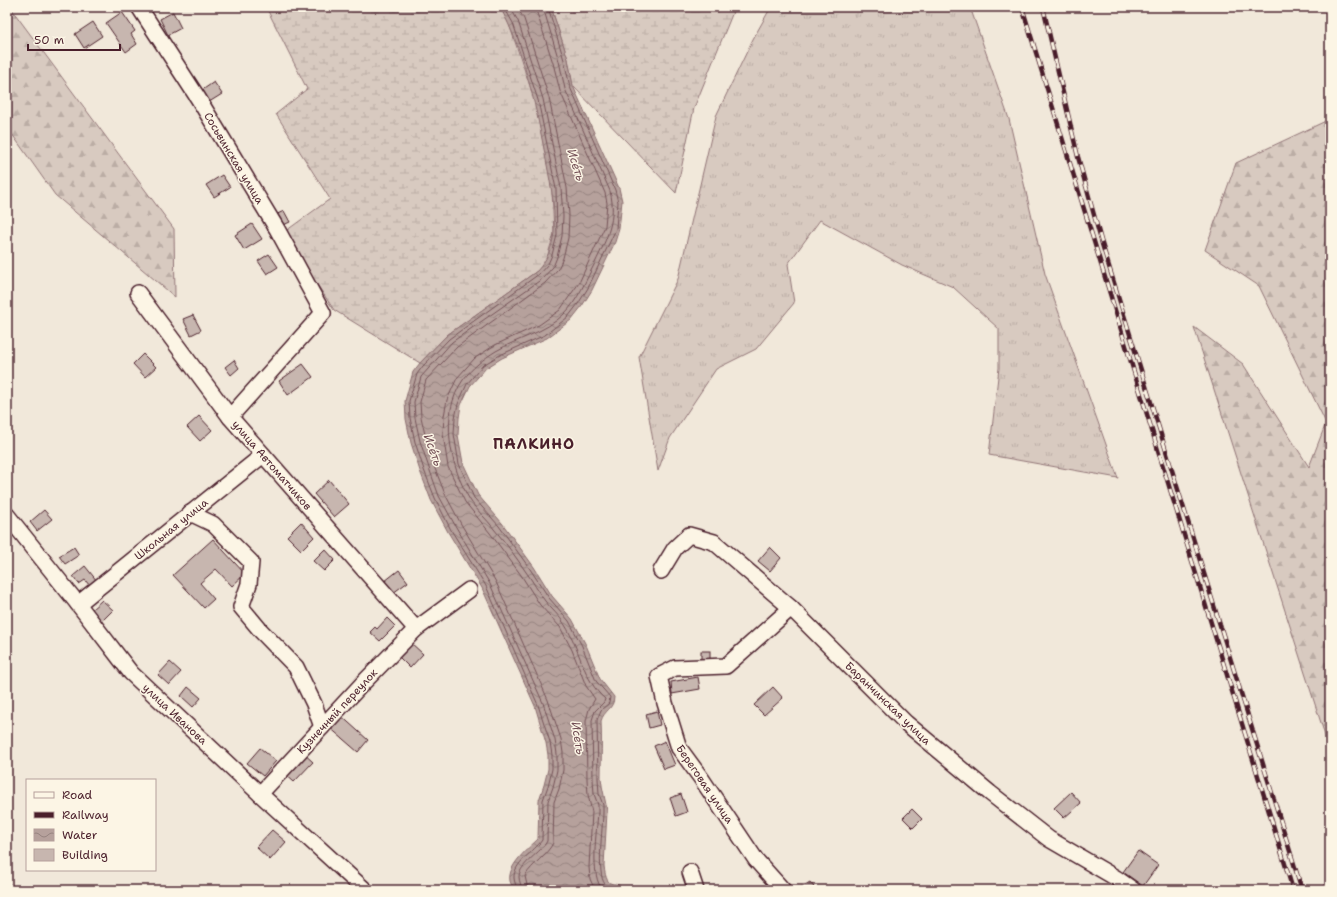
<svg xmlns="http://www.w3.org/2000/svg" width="1337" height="897" viewBox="0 0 1337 897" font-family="'Shantell Sans',sans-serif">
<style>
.grass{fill:url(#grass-tufts);stroke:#917476}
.forest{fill:url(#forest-firs);stroke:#917476}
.wetland{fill:url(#wetland-marsh);stroke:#917476}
.water{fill:url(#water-waves);stroke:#8b6d6f}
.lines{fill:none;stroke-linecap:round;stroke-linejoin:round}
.shore{stroke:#755358;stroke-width:1}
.building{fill:#c7b6af;stroke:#4a1f2b}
.minor-casing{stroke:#4a1f2b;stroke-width:18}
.minor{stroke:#fcf5e5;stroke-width:15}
.rail-casing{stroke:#4a1f2b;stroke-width:4.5}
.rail{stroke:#fcf5e5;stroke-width:3;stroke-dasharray:9;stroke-linecap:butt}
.labels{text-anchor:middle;stroke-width:3;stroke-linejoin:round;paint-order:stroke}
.street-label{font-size:11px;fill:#4a1f2b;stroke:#fcf5e5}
.water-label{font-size:12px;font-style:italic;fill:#704c53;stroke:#fcf5e5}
.district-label{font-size:15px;font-weight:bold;letter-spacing:1px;fill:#4a1f2b;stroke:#fcf5e5}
</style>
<defs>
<pattern id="grass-tufts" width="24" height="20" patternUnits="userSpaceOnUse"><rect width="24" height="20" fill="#d8cac0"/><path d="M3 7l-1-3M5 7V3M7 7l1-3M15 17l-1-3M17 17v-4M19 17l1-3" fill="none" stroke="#bbada5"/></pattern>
<pattern id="forest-firs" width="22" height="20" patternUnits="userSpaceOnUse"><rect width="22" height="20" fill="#d8cac0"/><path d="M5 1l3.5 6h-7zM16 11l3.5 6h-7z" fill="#bbada5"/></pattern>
<pattern id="wetland-marsh" width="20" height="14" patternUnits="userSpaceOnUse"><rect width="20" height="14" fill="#d8cac0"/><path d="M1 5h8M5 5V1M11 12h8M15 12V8" fill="none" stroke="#bbada5"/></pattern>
<pattern id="water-waves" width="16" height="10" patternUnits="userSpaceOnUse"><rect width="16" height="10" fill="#b6a19c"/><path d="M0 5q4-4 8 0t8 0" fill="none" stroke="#96837f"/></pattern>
</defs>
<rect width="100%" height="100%" fill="#f1e8da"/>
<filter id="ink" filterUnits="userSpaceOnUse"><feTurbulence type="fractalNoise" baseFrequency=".025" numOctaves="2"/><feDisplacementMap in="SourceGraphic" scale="8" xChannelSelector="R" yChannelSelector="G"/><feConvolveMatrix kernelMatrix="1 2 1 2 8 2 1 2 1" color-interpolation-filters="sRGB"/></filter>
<g filter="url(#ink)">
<polygon class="grass" points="771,7 970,7 1009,119 1045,274 1118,478 989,455 999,368 999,329 953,287 902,265 820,220 788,264 794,303 756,349 716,369 670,438 658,471 639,357 678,279 716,116 753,39"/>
<g class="forest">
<polygon points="7,7 10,7 174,229 175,297 55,195 7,127"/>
<polygon points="1330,119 1330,751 1194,327 1243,364 1309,467 1326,423 1259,286 1205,250 1236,163"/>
</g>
<g class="wetland">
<polygon points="266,7 500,7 509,24 535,101 552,189 554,234 548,254 545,263 537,271 447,335 420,363 334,310 283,233 330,199 276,114 307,89"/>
<polygon points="551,7 735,7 694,108 676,193 573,86 568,59"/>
</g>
<path class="water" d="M500,7H551L568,59L573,86L619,188L622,201L619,229L615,242L592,290L582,306L571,320L547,338L502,358L486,368L470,386L461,405L459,418L458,435L463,463L478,495L502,523L534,567L552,596L572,619L586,645L600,679L614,697C614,709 604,710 601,721C602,740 601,759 601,778C602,790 606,801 607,812L604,866C607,894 616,877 623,890H514C512,887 511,884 510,881C507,865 529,848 538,839L539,800L544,785L548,769V755L546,743L535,706L482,588L448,532L431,500L420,471L411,443L406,419L405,401L413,372L420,363L447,335L537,271C547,260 552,248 554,233C556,205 549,177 544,149C535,102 523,49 500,7Z"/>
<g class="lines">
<g class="shore">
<path d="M504,7L513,23L538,100L556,189L557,235L552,255L548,264L539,274L449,339L423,366L417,374L409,401L410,418L415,442L424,470L435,498L451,530L486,586L538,705L550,742L552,755V769L548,786L543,800L542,840C535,851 513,863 514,878C514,882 517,886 517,890"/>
<path d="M510,7L518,21L543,99L561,188L563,216L562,236L557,257L553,267L542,279L452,342L421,377L414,402L415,418L420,441L429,468L439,496L456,527L490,584L543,703L555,740L557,754V770L553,787L548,801L547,841C542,852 519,864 519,877C519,882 522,886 522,890"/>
<path d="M517,7L524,19L549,98L567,188L569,215L568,238L563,258L558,269L545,283L457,347L426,380L420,402L421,417L426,439L434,466L445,494L461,524L496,582L548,700L561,739L563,753V770L559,789L554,802L553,843C548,854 532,864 525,876L528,890"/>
<polyline points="537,7 537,13 553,63 560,91 605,193 607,203 605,226 579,283 569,297 560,310 539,325 495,345 475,358 457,378 447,400 444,416 443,434 448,467 465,502 490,533 521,575 540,605 560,627 572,650 586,686 595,699 589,709 586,721 587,779 588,795 592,812 589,867 590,879 595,890"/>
<path d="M543,7L559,61L565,89L610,191C617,219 607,238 595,263C587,278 577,302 564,314C545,333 518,338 496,351C483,359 472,368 463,380C439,414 450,467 470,500C476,510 487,519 494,529C505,542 516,557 526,572C533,581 538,592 545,601C551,609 560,616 565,625C580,649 583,680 605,699L604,702L595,711L592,720L593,779L594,794L598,805V812C597,831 589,877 603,890"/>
<path d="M548,7L564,60L570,87L615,190L618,202L616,229L588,288L578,304L568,317L545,335L500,355L483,365L467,384L458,404L455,418L454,434L459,464L474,498L499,526L530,569L549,598L569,621L582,646L596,681L610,697L609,703L601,710L597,720L598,778L599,794L603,805V812C603,827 596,874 605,884C608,889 614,888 619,890"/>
</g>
</g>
<g class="building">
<polygon points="122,12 135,31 131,34 137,44 126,52 106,23"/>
<polygon points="173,12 181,28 168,35 160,19"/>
<polygon points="93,22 102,36 84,48 75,34"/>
<polygon points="214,82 222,94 206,104 198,93"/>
<polygon points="222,175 230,187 214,197 206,185"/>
<polygon points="284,211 290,222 279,227 273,216"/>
<polygon points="252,224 262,239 244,250 235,235"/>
<polygon points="269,254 278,267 267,274 258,261"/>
<polygon points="193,315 201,330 191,335 183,319"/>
<polygon points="143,354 156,367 145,377 133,364"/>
<polygon points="234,360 239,368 231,375 225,367"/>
<polygon points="303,364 313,377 288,395 279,381"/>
<polygon points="199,416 212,430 200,441 187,427"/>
<polygon points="329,480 349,504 334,517 314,494"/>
<polygon points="44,510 52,519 37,531 30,522"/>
<polygon points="301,522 314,537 301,550 287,536"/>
<polygon points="213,539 245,574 232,586 216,569 200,583 214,599 204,608 173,575"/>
<polygon points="74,547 79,555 65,564 59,556"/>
<polygon points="770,547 781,558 770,571 758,561"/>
<polygon points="325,549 335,560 324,571 313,561"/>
<polygon points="85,566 97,581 90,586 85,580 79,584 73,576"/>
<polygon points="399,570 408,582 393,593 385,581"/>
<polygon points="102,600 113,610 102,621 91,610"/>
<polygon points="387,618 395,626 380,641 370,632 375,627 377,629"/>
<polygon points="410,642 423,654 410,668 397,655"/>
<rect x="701" y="651" width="9" height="11"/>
<polygon points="170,662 181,672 169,685 158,675"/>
<polygon points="698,677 700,689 672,694 671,682"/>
<polygon points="188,687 201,698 193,707 181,696"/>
<polygon points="773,687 783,698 764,715 754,705"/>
<polygon points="657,711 660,725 649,728 646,714"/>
<polygon points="338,713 368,740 358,752 328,726"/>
<polygon points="665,741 675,765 664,769 654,746"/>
<polygon points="260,748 276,761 263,776 247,763"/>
<polygon points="302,752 313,762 294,782 284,773"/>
<polygon points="1071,792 1081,803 1064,818 1054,808"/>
<polygon points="681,794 687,812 676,816 670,798"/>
<polygon points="912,809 922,819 913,828 903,818"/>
<polygon points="272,830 286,842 270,860 256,847"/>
<polygon points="1138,851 1158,865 1143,886 1123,872"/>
<polygon points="810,882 814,887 809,890 797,890"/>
</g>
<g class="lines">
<defs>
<g id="minor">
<polyline points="139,7 198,98 277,229 323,313 230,417"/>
<polyline points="138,293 230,417 416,629"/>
<polyline points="190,513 213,524 251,562 249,584 241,607 261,631 296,667 314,704 322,727"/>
<polyline points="7,515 78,604 131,673 260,794 365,890"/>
<polyline points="661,571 675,548 689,535 714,542 791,608 906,723 990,793 1049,839 1116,878 1133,890"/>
<polyline points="78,604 263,455"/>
<polyline points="260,794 363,683 416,629 469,590"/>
<polyline points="690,872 696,890"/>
<polyline points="783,890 756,860 701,778 679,748 665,703 659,676 675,668 726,666 791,608"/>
</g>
</defs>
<use href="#minor" class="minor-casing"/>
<use href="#minor" class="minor"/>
<defs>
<g id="rail">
<polyline points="1022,7 1293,890"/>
<polyline points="1043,7 1078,157 1102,244 1302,890"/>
<polyline points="7,885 13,890"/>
</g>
</defs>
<use href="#rail" class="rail-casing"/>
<use href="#rail" class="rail"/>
</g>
</g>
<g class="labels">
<g class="street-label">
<text transform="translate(234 158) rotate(59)" y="4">Сосьвинская улица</text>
<text transform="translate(272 465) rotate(49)" y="4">улица Автоматчиков</text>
<text transform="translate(171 529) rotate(-39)" y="4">Школьная улица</text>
<text transform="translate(888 703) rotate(44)" y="4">Баранчинская улица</text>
<text transform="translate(337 711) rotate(-47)" y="4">Кузнечный переулок</text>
<text transform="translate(175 714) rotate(43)" y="4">улица Иванова</text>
<text transform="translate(705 784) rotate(56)" y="4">Береговая улица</text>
</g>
<g class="water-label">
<text transform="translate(576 165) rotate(73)" y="4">Исе́ть</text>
<text transform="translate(433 450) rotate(70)" y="4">Исе́ть</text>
<text transform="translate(578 738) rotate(81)" y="4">Исе́ть</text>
</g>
<g class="district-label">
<text x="534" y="449">ПАЛКИНО</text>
</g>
</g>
<rect width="1337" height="897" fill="none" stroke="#fcf5e5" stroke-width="24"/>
<rect x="12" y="12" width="1313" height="873" fill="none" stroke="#4a1f2b" stroke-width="1.5" filter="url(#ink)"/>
<rect x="26" y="779" width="130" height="92" fill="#fcf5e5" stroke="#b59f9b"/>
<rect x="34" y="792" width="20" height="6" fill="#fcf5e5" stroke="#b59f9b"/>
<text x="62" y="799" font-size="12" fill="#4a1f2b">Road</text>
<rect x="34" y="812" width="20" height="6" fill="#4a1f2b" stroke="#b59f9b"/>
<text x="62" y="819" font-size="12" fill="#4a1f2b">Railway</text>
<rect x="34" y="829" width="20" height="12" fill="url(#water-waves)" stroke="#b59f9b"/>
<text x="62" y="839" font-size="12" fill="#4a1f2b">Water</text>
<rect x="34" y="849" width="20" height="12" fill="#c7b6af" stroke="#b59f9b"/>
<text x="62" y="859" font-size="12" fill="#4a1f2b">Building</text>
<path d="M28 44v6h92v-6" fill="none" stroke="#4a1f2b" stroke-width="2"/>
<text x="34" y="44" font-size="12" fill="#4a1f2b" stroke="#fcf5e5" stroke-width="3" paint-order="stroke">50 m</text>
</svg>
